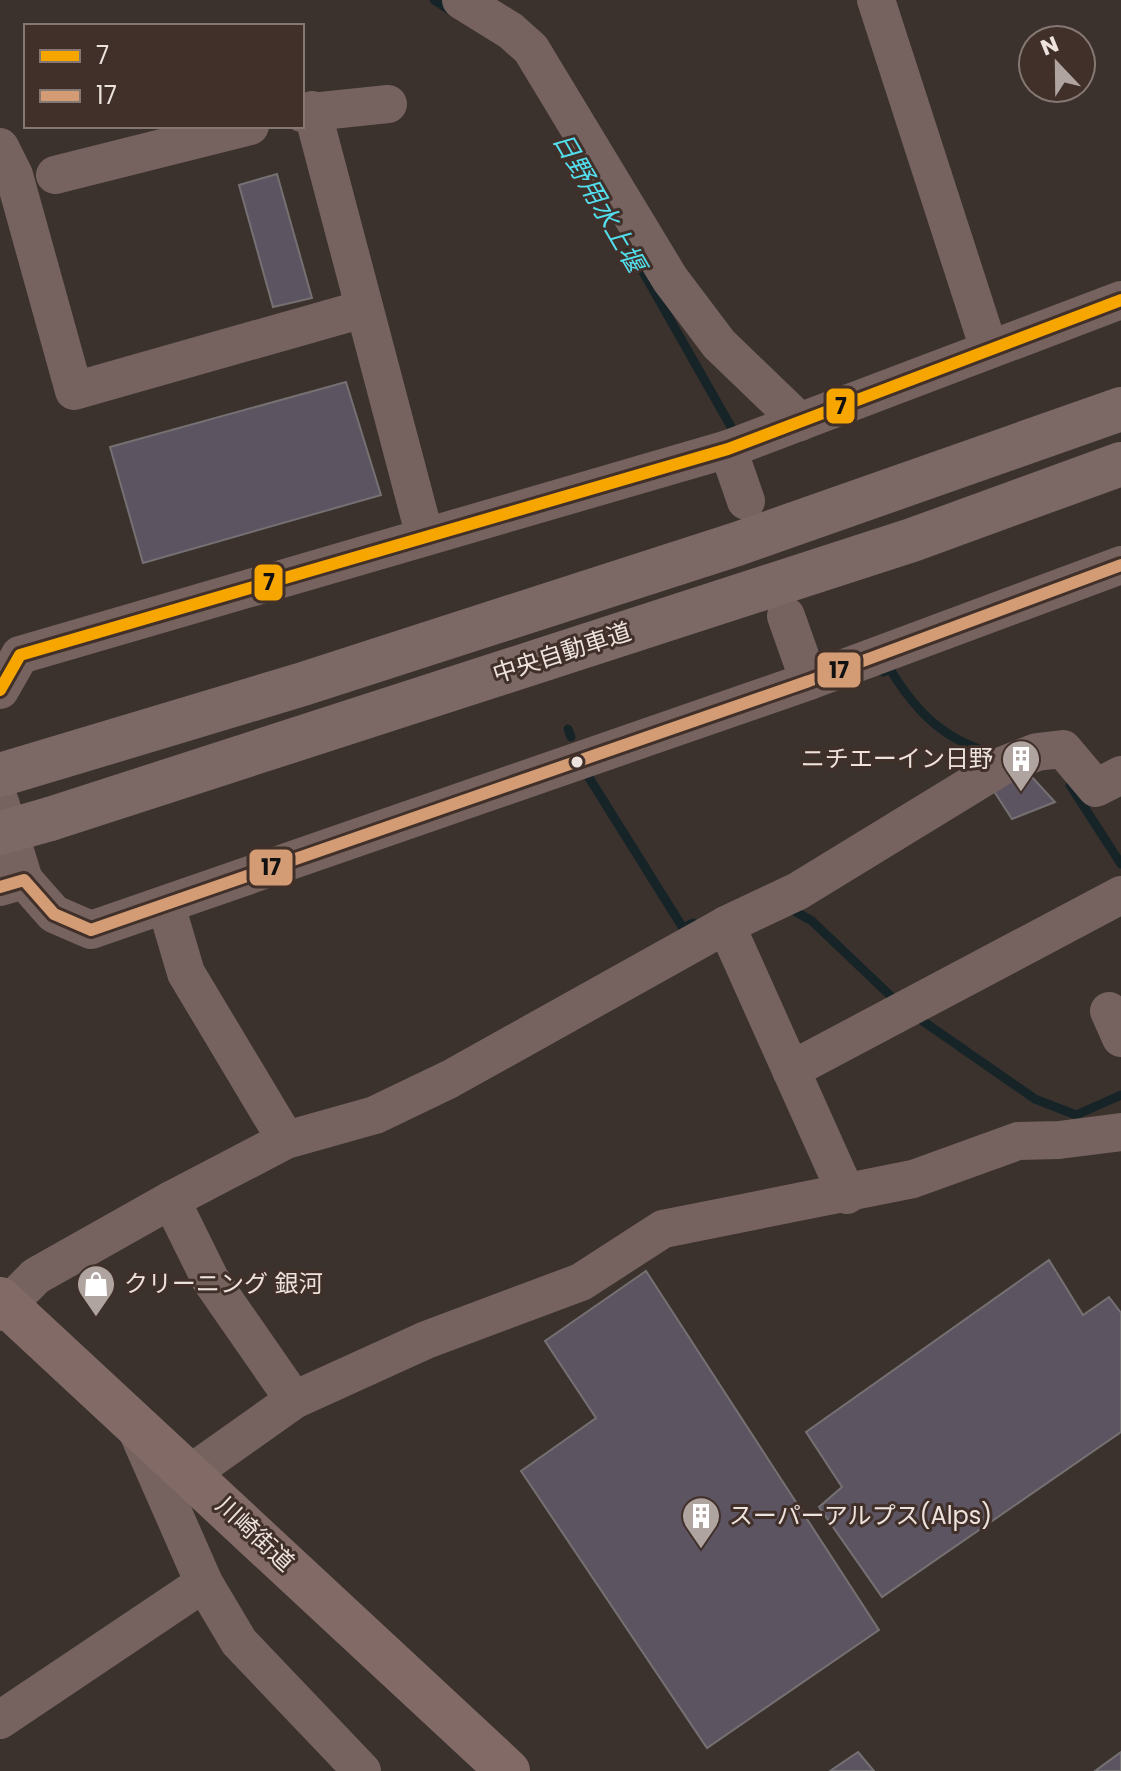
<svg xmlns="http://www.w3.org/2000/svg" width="1121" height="1771" viewBox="0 0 1121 1771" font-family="Poppins,'Noto Sans JP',sans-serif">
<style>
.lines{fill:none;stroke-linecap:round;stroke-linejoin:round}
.stream{stroke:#162427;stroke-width:9}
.building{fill:#5d5461;stroke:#757072;stroke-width:2}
.minor{stroke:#76635f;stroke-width:38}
.major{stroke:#826b66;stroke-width:44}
.highway{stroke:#7c6965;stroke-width:44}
.highway-bridge{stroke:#7c6965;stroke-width:44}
.bus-1-casing{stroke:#403029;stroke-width:18}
.bus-2-casing{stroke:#403029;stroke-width:18}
.bus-1{stroke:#f7a600;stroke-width:12}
.bus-2{stroke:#d39c74;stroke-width:12}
.bus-dot{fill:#ede2de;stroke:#403029;stroke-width:3}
.labels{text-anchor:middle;stroke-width:6;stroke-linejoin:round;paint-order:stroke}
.street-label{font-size:24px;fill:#ede2de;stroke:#403029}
.poi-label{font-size:24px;fill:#ede2de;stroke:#403029;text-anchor:start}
.water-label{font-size:26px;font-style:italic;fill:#52deed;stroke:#403029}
.line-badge{stroke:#403029;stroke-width:3}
.pale-badge-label{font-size:22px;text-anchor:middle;font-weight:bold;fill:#111}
</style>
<rect width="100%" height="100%" fill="#3b322e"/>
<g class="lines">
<g class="stream">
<polyline points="434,0 451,11"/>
<polyline points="630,249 734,432"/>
<path d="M883,672L890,669C917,714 948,744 1001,755"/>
<polyline points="568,729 571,737"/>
<polyline points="583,768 683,928 693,923"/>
<polyline points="1070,785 1121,864"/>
<polyline points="789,908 812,921 897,1002"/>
<polyline points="917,1017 1035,1099 1076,1115 1121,1095"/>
</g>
</g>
<g class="building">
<polygon points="277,174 312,298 273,307 239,185"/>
<polygon points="346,382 381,495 143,563 110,447"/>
<polygon points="1021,765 1055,802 1012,819 990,785"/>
<polygon points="1049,1260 1083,1315 1109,1297 1121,1313 1121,1432 882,1597 819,1507 842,1487 806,1432"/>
<polygon points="646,1271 879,1630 707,1748 521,1471 596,1418 545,1341"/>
<polygon points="858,1752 874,1771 830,1771"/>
<polygon points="1121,1752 1121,1771 1095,1771"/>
</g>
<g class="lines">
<g class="minor">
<polyline points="461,0 511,31 531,49 670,279 719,344 800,422"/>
<polyline points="876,0 989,349"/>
<polyline points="312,110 425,537"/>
<polyline points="302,113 388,104"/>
<polyline points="0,147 14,175 74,391 363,309"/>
<polyline points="55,175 250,126"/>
<polyline points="728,449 746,501"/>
<polyline points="786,616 809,681"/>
<polyline points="0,690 20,655 728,449 1121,300"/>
<polyline points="0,802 24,880"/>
<polyline points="0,887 24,880 54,914 91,930 809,681 1121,565"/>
<polyline points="166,905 186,973 286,1140"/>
<polyline points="726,925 847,1195"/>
<polyline points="1109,1011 1121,1038"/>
<polyline points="791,1070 1121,895"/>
<polyline points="171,1200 210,1279 294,1400"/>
<polyline points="0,1312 36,1276 171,1200 286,1140 375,1115 450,1079 726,925 798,891 1004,765 1037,752 1063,749 1096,788 1121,775"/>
<polyline points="136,1428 204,1583 239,1642 362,1771"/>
<polyline points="191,1473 294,1400 426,1340 581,1282 663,1229 913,1179 1018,1141 1059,1140 1121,1132"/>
<polyline points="0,1720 204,1583"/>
</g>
<polyline class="major" points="0,1299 508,1771"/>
<g class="highway">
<polyline points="0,775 303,684 737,544 1121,409"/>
<polyline points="50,819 912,540 1121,464"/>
</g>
<polyline class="highway-bridge" points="0,833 50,819"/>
<defs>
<polyline id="bus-1" points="0,690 20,655 728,449 1121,300"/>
<polyline id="bus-2" points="0,887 24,880 54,914 91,930 809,681 1121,565"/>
</defs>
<use href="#bus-1" class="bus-1-casing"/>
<use href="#bus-2" class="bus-2-casing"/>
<use href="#bus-1" class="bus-1"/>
<use href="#bus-2" class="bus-2"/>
</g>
<defs>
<symbol id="building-pin" viewBox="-11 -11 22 30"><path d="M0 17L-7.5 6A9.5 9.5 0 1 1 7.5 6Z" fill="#afa4a0" stroke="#403029"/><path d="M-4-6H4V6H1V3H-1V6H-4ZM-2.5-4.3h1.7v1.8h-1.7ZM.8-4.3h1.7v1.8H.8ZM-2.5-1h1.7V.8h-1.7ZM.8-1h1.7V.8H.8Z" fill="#fff"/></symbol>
<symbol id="shop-pin" viewBox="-11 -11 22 30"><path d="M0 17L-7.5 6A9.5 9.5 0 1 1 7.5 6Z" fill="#afa4a0" stroke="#403029"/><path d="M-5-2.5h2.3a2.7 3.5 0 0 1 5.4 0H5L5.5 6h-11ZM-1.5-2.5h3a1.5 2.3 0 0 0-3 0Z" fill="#fff"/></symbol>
</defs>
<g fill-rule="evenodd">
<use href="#building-pin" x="999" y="737" width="44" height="60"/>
<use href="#shop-pin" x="74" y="1262" width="44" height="60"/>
<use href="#building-pin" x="679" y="1494" width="44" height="60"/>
</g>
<circle class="bus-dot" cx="577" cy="762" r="7"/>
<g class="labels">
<g class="street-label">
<text transform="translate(562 653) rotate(-18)" y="8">中央自動車道</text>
<text transform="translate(255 1534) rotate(43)" y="8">川崎街道</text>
</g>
<g class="poi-label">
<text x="993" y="767" text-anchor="end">ニチエーイン日野</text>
<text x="124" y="1292">クリーニング 銀河</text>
<text x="729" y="1524">スーパーアルプス(Alps)</text>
</g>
<g class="water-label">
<text transform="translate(599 202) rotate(60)" y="9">日野用水上堰</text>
</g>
</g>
<g class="line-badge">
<rect x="825" y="387" width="31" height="38" rx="8" fill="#f7a600"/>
<rect x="253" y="563" width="31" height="39" rx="8" fill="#f7a600"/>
<rect x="816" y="651" width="46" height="38" rx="8" fill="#d39c74"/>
<rect x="248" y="848" width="46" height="39" rx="8" fill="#d39c74"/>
</g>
<g class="pale-badge-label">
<text x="841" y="414">7</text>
<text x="269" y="590">7</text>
<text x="839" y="678">17</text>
<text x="271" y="875">17</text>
</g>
<rect x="24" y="24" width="280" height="104" fill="#403029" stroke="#857771" stroke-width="2"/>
<rect x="40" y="50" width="40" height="12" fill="#f7a600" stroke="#857771" stroke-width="2"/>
<text x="96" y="64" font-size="24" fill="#ede2de">7</text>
<rect x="40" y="90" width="40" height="12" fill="#d39c74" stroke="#857771" stroke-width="2"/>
<text x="96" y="104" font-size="24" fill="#ede2de">17</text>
<g transform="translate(1057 64) rotate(338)"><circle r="38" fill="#403029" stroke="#857771" stroke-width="2"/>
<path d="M0-6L14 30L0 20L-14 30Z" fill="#afa4a0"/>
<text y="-12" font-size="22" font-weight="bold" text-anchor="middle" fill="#ede2de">N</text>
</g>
</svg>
